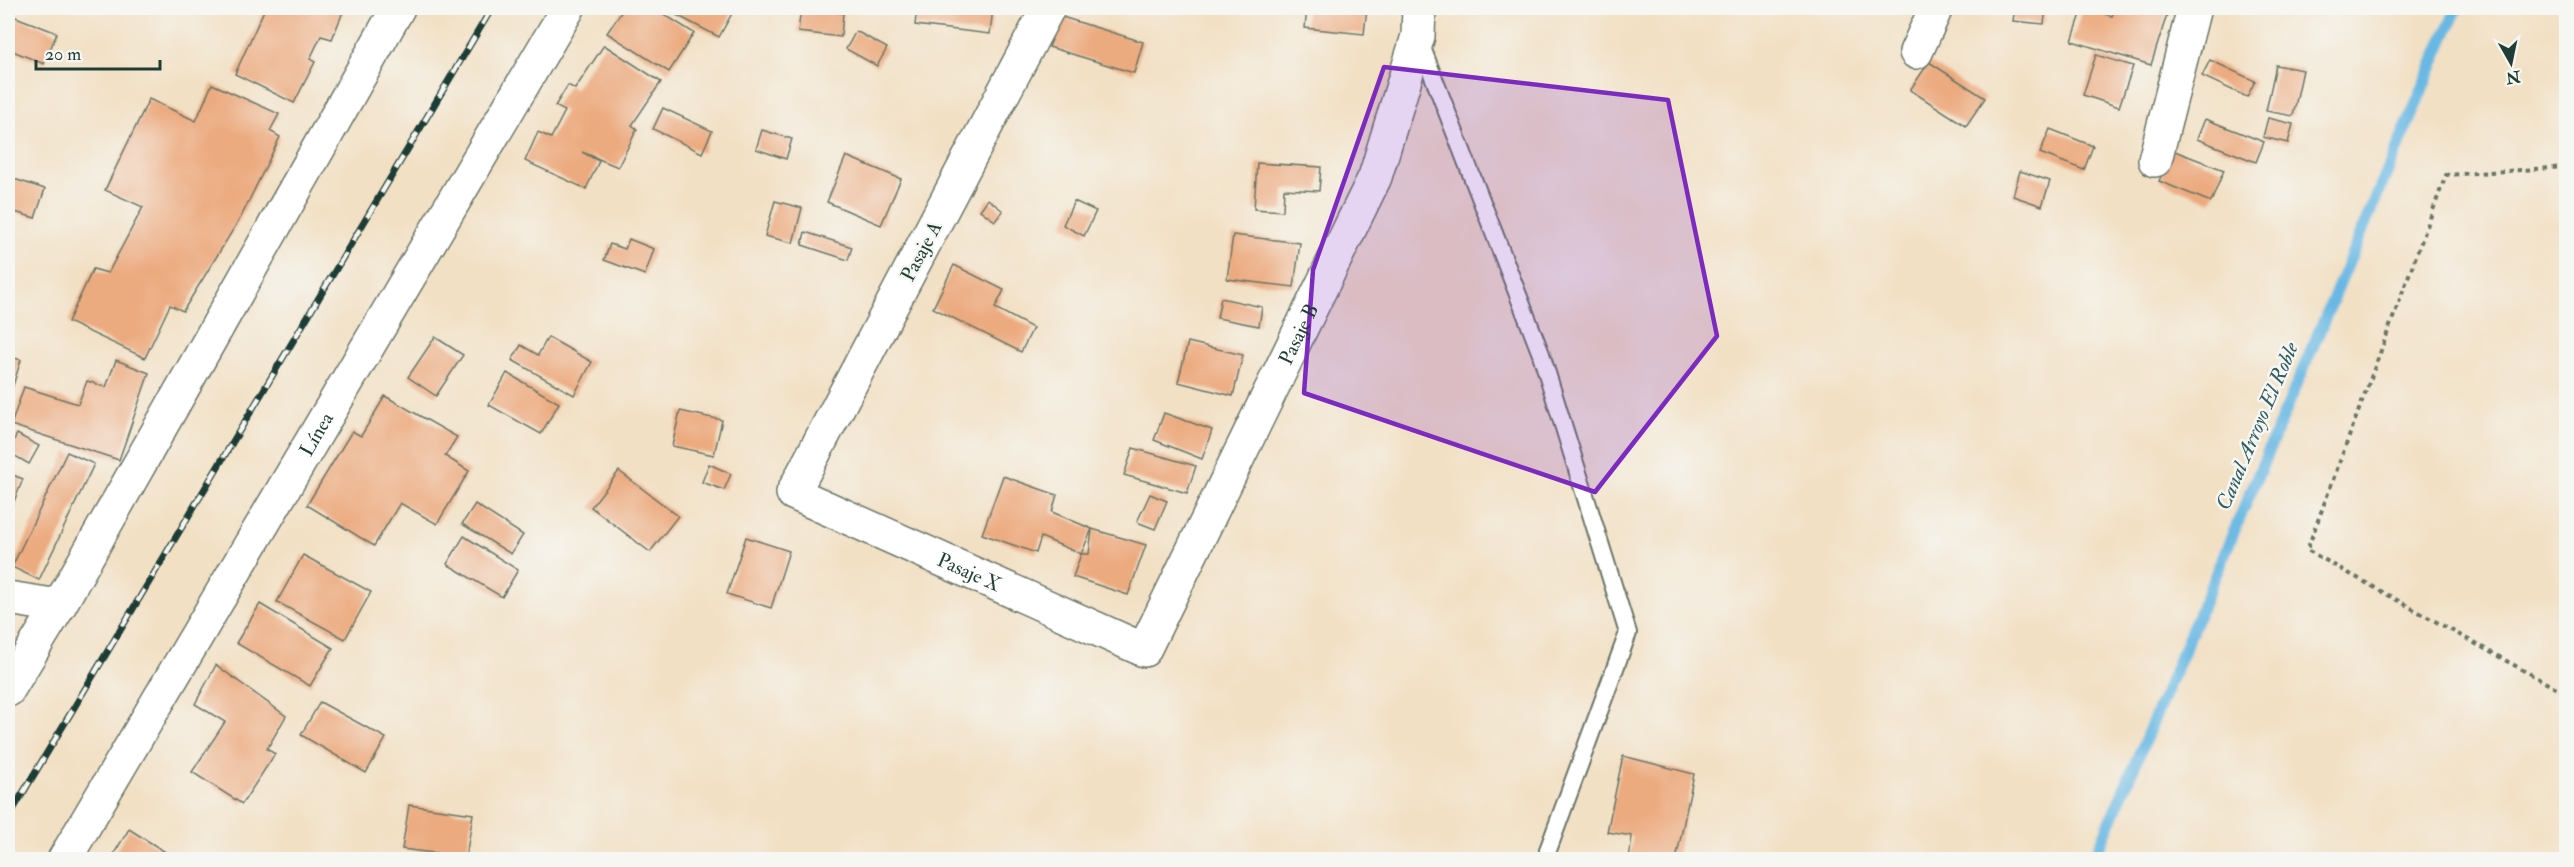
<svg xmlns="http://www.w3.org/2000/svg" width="2574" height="867" viewBox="0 0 2574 867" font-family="'IM FELL Double Pica',serif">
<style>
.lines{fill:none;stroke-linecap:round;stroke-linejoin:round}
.stream{stroke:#68b8e3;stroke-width:12}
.building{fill:#ecaa7f}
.lane-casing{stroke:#697666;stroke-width:20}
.street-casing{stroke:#697666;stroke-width:36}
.path{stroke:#697666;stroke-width:4;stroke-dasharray:4.5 4.5;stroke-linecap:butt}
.lane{stroke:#fff;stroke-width:16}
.street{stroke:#fff;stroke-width:33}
.rail-casing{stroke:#1f3d34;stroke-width:7}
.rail{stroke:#f6f6f2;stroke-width:4.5;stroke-dasharray:14;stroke-linecap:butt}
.marked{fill:#7b2cbf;fill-opacity:0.2;stroke:#7b2cbf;stroke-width:4.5;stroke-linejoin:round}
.labels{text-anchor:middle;stroke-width:5;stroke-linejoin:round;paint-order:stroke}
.street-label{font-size:20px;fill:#1f3d34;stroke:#f6f6f2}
.water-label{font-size:21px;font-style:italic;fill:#315c60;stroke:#f6f6f2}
</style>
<rect width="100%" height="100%" fill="#f6f6f2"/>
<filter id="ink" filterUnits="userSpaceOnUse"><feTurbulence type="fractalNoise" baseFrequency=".0167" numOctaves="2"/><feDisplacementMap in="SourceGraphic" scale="12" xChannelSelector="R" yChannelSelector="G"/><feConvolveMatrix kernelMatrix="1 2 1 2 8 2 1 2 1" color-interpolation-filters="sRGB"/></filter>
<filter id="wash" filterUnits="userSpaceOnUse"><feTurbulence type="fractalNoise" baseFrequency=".008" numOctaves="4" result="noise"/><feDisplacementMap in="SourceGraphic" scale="24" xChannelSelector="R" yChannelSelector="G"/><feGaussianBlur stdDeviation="1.35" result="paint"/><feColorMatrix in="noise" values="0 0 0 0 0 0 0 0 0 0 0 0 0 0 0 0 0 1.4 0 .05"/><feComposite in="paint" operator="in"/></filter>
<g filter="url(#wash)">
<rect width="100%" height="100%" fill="#f2e0c4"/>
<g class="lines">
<polyline class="stream" points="2094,860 2457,8"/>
</g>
<g id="blocks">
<g class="building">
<polygon points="265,8 334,8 343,12 332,39 321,36 310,59 315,62 294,103 235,74"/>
<polygon points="624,8 654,8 694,33 669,72 607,33"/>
<polygon points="663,8 735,8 719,37"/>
<polygon points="801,8 843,13 841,37 798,32"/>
<polygon points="917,8 993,8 990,34 915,25"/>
<polygon points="1307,8 1367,8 1364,34 1305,28"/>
<polygon points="2015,8 2046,8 2044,24 2013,21"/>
<polygon points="2083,8 2112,16 2115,8 2169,8 2151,65 2072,41"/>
<polygon points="8,14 57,33 44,64 8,49"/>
<polygon points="1059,16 1143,42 1134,73 1049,47"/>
<polygon points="856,31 887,48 877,66 846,49"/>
<polygon points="604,45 661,82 632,125 637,129 618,167 582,152 599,161 586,189 525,161 538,132 551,138 565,111 555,106 568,85 575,89"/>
<polygon points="2096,55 2133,66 2119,107 2083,95"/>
<polygon points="2210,60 2255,81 2247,97 2202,76"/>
<polygon points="1929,62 1985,98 1966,126 1910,90"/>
<polygon points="2276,65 2303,70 2293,116 2266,111"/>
<polygon points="212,84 279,114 270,131 280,137 241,217 183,311 170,305 145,358 68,322 93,269 108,273 143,207 105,190 149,99 196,121"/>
<polygon points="663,108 712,131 702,153 653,129"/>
<polygon points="8,109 13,110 8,126"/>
<polygon points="2268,118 2293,124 2288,143 2263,137"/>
<polygon points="2205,119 2264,142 2256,162 2197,139"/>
<polygon points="2050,129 2093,146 2084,170 2040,153"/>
<polygon points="762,130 792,139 786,159 756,149"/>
<polygon points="2172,150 2224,170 2211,202 2159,181"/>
<polygon points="846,156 901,179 881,225 827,202"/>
<polygon points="1257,163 1321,167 1319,191 1284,189 1283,211 1254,209"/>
<polygon points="2020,171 2050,181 2042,206 2013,196"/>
<polygon points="8,177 45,189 35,218 8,210"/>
<polygon points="988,199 1003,211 995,221 980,210"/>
<polygon points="775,201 802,208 793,243 765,236"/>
<polygon points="1074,201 1096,211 1084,236 1063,225"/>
<polygon points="805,232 852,247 848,260 802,245"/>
<polygon points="1233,235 1300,243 1294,287 1227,279"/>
<polygon points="629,239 654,249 645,275 604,260 610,244 625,249"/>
<polygon points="954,265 1004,290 995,308 1033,328 1021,352 933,308"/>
<polygon points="1221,298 1262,307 1259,326 1217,318"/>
<polygon points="435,337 463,355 436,396 408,377"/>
<polygon points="548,337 592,362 574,395 512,360 521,345 538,355"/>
<polygon points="1188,342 1243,355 1233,396 1178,382"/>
<polygon points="8,356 21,360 11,392 8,391"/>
<polygon points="116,360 149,373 119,460 11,425 24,387 78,404 87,381 106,387"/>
<polygon points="507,373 559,403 541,434 489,405"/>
<polygon points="385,396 457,437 445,456 469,471 437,524 400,503 374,546 307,505 352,431 361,436"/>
<polygon points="680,411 722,420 714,455 672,446"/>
<polygon points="1164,413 1212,430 1202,459 1154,440"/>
<polygon points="17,434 39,446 29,464 8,452"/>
<polygon points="1133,448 1196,466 1187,493 1124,475"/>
<polygon points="67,452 94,464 39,580 12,567"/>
<polygon points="709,464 731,474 724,490 702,482"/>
<polygon points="619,471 678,516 650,552 591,507"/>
<polygon points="8,473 23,479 13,504 8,502"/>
<polygon points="1003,476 1057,495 1052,512 1092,529 1081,554 1041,537 1036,553 982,534"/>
<polygon points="1150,494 1167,501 1155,529 1137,522"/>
<polygon points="475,504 523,535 511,554 462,524"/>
<polygon points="1092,529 1146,545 1128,595 1073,577 1081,554 1089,554"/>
<polygon points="464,536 518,570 502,597 447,564"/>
<polygon points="746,537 789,551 771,608 727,594"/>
<polygon points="303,555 371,592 345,639 277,602"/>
<polygon points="260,604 333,648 310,686 236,643"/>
<polygon points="216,665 286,716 267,749 275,754 242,804 192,772 225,722 195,704"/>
<polygon points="320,702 386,738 366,773 301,735"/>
<polygon points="1623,756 1694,774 1676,860 1629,860 1632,836 1607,832"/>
<polygon points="409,805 473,814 466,857 402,849"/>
<polygon points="129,829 178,860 110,860"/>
</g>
</g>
</g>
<g filter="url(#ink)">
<use href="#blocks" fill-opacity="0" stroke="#697666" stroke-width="1.5"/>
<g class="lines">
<defs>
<polyline id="lane" points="1419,40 1541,354 1628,633 1548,850"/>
<g id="street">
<path id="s1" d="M1048,8L793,493L1144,650L1375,177L1418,36L1419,8"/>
<polyline points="1916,52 1936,8"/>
<polyline points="2155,160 2194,8"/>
<polyline points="8,598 59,606"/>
<polyline points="8,690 59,606 398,8"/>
<path id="s2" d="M64,860L568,8"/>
</g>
</defs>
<use href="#lane" class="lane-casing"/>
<use href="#street" class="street-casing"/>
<polyline class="path" points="2566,167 2446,175 2307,550 2566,694"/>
<use href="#lane" class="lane"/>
<use href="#street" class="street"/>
<defs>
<polyline id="rail" points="8,818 492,8"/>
</defs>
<use href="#rail" class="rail-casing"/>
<use href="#rail" class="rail"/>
</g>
</g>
<path class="marked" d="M1384,67L1668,100L1717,336L1595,492L1304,393L1313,270Z"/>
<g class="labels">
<g class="street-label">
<text transform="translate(921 251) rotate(-62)" y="7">Pasaje A</text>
<text dy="7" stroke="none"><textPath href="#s1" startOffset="1284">Pasaje B</textPath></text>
<text dy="7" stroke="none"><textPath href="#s2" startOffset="495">Línea</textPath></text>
<text dy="7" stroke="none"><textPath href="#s1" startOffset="741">Pasaje X</textPath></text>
</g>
<g class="water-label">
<text transform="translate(2257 426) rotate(-67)" y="7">Canal Arroyo El Roble</text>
</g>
</g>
<rect width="2574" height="867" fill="none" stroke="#f6f6f2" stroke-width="30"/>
<g transform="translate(2511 63) rotate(171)" stroke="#f6f6f2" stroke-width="4.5" paint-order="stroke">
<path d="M0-4.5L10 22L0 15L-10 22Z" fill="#1f3d34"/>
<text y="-9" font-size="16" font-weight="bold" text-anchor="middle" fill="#1f3d34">N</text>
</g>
<path d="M36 60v9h124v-9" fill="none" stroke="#1f3d34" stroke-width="3"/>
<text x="45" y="60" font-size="18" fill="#1f3d34" stroke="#f6f6f2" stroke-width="4.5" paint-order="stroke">20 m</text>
</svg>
